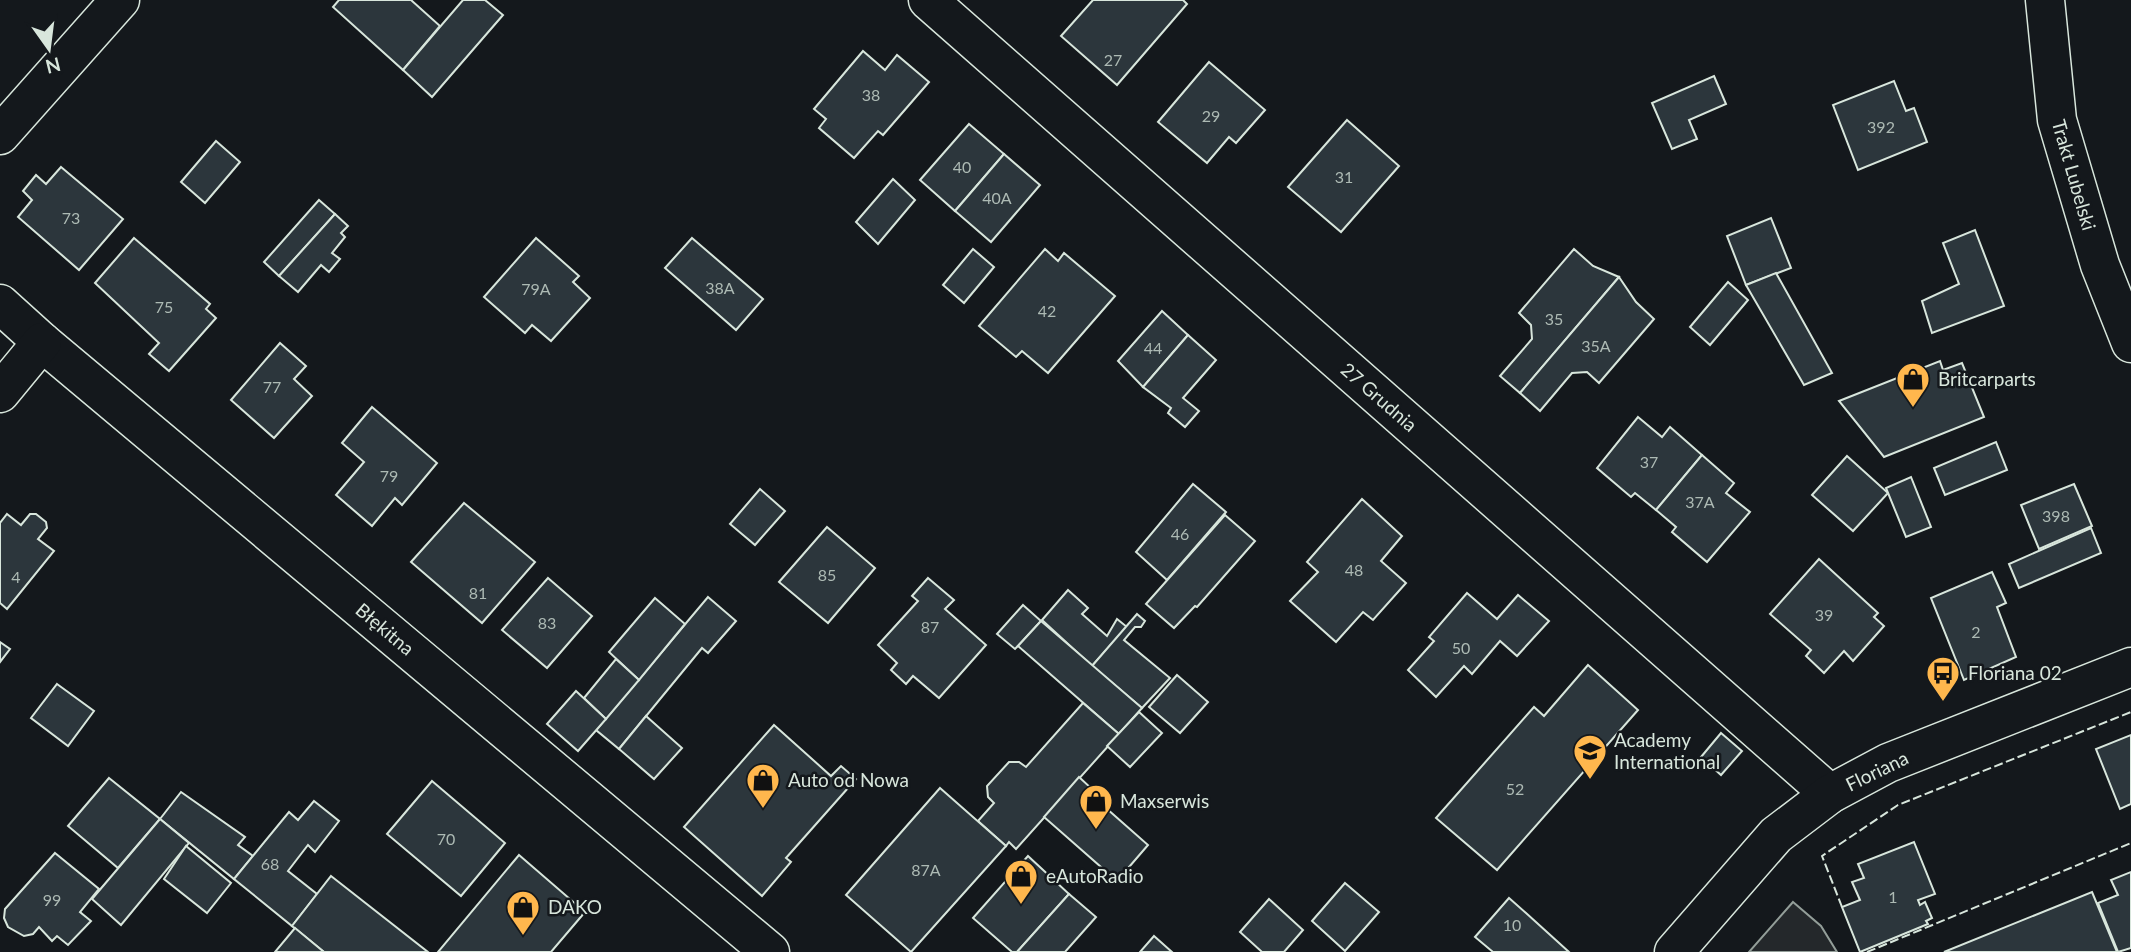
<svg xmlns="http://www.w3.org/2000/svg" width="2131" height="952" viewBox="0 0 2131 952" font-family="Lato,sans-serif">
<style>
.parking{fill:#24282b;stroke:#939e99;stroke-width:2}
.building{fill:#2c363c;stroke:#d8e6dc;stroke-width:2}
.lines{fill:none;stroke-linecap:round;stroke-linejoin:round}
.minor-casing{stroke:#d8e6dc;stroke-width:41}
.tertiary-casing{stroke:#d8e6dc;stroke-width:41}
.minor{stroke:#14181c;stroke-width:38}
.tertiary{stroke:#14181c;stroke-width:38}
.fence{stroke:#d8e6dc;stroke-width:2;stroke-dasharray:9 3.5;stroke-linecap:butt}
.labels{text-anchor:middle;stroke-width:5;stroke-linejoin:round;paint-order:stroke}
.number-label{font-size:16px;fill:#adbab4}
.street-label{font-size:19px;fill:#d8e6dc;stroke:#14181c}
.poi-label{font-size:19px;fill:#d8e6dc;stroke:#14181c;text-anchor:start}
</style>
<rect width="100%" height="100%" fill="#14181c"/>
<polygon class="parking" points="1793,902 1821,926 1837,952 1749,952"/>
<g class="building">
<polygon points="339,0 411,0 440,26 403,70 333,7"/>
<polygon points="463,0 485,0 503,15 432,97 403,70"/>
<polygon points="1093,0 1183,0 1187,4 1117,85 1061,36"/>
<polygon points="863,51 885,70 897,55 929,82 883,135 878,131 854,158 819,128 826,119 814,109"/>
<polygon points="1209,62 1265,110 1236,143 1229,137 1207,163 1158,122"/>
<polygon points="1714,76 1726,104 1689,120 1697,139 1672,149 1652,103"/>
<polygon points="1894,81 1906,111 1914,108 1927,142 1858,170 1833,105"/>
<polygon points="1347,120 1399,166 1341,232 1288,187"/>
<polygon points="969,124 1004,154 955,211 920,180"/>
<polygon points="216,141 240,162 205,203 181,182"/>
<polygon points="1004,154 1040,185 991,242 955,211"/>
<polygon points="61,167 123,219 79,270 18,217 32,200 23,191 36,175 46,184"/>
<polygon points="893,179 915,200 878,244 856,222"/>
<polygon points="319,200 335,214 279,276 264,262"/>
<polygon points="335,214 348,226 341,233 345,237 332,253 340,259 329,272 321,265 298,292 279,276"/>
<polygon points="1771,218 1791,268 1746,285 1727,236"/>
<polygon points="1975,230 2004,306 1932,333 1922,301 1959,284 1943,243"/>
<polygon points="134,238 210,304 206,309 216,318 169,371 149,354 159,343 95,283"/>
<polygon points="536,238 579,276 573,282 590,298 551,341 532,325 525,333 484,297"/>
<polygon points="692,238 763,299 736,330 665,268"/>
<polygon points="973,249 994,267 964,303 943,285"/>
<polygon points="1045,249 1058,261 1064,253 1115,296 1048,373 1022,351 1016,357 979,326"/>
<polygon points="1574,249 1593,266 1619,277 1520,393 1500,376 1532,339 1531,325 1519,313"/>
<polygon points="1776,273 1832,373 1804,385 1746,285"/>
<polygon points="1619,277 1636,302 1654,319 1599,383 1587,372 1572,373 1540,411 1520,393"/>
<polygon points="1728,282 1748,300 1710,345 1690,327"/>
<polygon points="1162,311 1188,335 1143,387 1118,361"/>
<polygon points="1188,335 1216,360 1183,398 1199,411 1185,427 1168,413 1171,408 1143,387"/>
<polygon points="280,343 306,366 294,379 312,396 274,438 231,400"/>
<polygon points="1940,361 1943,370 1962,363 1984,417 1884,457 1839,401"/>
<polygon points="372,407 437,463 402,505 395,498 372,526 336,495 364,462 342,443"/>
<polygon points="1638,417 1662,437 1670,427 1702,455 1656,510 1635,493 1631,497 1597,468"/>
<polygon points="1996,442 2007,470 1945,495 1934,468"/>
<polygon points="1702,455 1734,483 1726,493 1750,512 1707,562 1672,532 1676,527 1656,510"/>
<polygon points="1847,456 1888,493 1853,531 1812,495"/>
<polygon points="1911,477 1931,527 1906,537 1886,488"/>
<polygon points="1193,484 1226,512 1167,580 1136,552"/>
<polygon points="2074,484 2092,526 2039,549 2021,505"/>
<polygon points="760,489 785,511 755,545 730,524"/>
<polygon points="1362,499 1402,536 1381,561 1406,583 1373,620 1363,612 1336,642 1290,601 1318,572 1307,562"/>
<polygon points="464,503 535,562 482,623 411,562"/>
<polygon points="7,514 21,525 30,514 36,514 46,522 47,528 38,539 54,551 7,609 0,603 0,523"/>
<polygon points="1225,515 1255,541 1197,607 1195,606 1174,628 1146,604"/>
<polygon points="827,527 875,568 828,623 779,582"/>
<polygon points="2091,528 2101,553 2019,588 2009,564"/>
<polygon points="1819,559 1878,613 1874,617 1884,626 1853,661 1844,651 1824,673 1806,656 1811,650 1770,614"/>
<polygon points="1992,572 2006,603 1997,607 2016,657 1964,680 1931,598"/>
<polygon points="548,578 592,616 547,668 502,630"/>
<polygon points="928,578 954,600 945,609 986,645 939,698 913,676 906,684 891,670 897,663 878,645 918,601 912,596"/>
<polygon points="1068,590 1088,608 1082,614 1107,636 1117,619 1127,627 1092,666 1042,620"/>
<polygon points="1467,593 1497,619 1518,595 1549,621 1517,656 1500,641 1472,674 1464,666 1436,697 1408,670 1434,641 1429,637"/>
<polygon points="708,597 736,621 708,653 702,648 619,749 596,730"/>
<polygon points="655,598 685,624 639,680 609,652"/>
<polygon points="1023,605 1041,621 1015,649 997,634"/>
<polygon points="1137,614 1145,621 1141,627 1135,627 1124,640 1170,678 1142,708 1092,666"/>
<polygon points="1041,621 1142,708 1119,734 1018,646"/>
<polygon points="0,642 10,649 0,662"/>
<polygon points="616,659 639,680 606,719 584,698"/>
<polygon points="1588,665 1638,710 1497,870 1436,818 1534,707 1544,716"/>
<polygon points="1177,675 1208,702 1180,733 1149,707"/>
<polygon points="57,684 94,711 68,746 31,718"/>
<polygon points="576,691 606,719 578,751 547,724"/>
<polygon points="1083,703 1119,734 1016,849 1009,842 1006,846 978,821 994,803 988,797 987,786 1009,762 1019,762 1026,767"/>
<polygon points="1139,712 1162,733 1130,767 1107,746"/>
<polygon points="646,716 682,748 654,779 619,749"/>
<polygon points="774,725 831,776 841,766 856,779 786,858 791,862 762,896 684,827"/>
<polygon points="1721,733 1742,751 1721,775 1701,757"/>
<polygon points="2131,735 2131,804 2120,809 2096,749"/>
<polygon points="1079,777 1092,789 1089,793 1148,845 1117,881 1044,817"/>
<polygon points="109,778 160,819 118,868 68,826"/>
<polygon points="432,781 505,843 461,896 387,834"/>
<polygon points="940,788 1006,846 911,952 846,895"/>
<polygon points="181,792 245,837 238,845 253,856 234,879 160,819"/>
<polygon points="314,801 339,821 315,852 308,845 288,871 317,894 292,926 234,879 289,812 298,820"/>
<polygon points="160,819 189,843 121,925 92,899"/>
<polygon points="1914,842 1935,894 1918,900 1920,905 1925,902 1932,918 1926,921 1928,924 1860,952 1842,907 1860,900 1852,882 1864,878 1858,864"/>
<polygon points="186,846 231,883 207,913 164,879"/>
<polygon points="55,853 99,889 80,912 91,921 68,945 57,936 52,941 39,927 33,934 24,936 8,927 4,918 5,909"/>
<polygon points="519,855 585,912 551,952 438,952"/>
<polygon points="1028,856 1069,894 1017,952 1012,952 973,918"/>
<polygon points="2131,872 2131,948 2118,952 2098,903 2118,895 2111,880"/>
<polygon points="331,876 428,952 324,952 292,926"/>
<polygon points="1345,883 1379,912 1345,951 1312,921"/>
<polygon points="2092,892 2117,952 1944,952"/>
<polygon points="1069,894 1096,917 1065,952 1017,952"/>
<polygon points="1509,898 1526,913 1569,952 1493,952 1475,937"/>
<polygon points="1269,899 1303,930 1284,952 1262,952 1240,932"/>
<polygon points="295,928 324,952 275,952"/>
<polygon points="1154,936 1172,952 1140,952"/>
</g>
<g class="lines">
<defs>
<g id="minor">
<polyline points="928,0 1830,794"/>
<polyline points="0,135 120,0"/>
<polyline points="0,304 42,342 770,952"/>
<polyline points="0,393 42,342"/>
</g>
<g id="tertiary">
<polyline points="2045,0 2057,120 2100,265 2131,343"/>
<polyline points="1674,952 1776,835 1830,794 1888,763 2131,667"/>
</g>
</defs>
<use href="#minor" class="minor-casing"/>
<use href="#tertiary" class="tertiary-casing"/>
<use href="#minor" class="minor"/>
<use href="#tertiary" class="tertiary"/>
<g class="fence">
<polyline points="1842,907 1822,856 1898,805 2131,712"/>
<polyline points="1867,952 2131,843"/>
</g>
</g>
<defs>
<symbol id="shop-pin" viewBox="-11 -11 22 30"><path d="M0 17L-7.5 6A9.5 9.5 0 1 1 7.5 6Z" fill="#ffb74d" stroke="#14181c"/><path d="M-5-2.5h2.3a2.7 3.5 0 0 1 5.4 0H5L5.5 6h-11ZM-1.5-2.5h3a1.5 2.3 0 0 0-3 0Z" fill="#111"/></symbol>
<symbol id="bus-pin" viewBox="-11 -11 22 30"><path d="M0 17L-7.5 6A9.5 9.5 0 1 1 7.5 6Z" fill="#ffb74d" stroke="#14181c"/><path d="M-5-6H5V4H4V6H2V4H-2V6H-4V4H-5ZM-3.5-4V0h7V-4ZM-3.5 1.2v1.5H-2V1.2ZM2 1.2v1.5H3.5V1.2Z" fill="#111"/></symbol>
<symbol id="school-pin" viewBox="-11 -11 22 30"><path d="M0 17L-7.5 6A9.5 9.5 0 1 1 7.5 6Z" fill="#ffb74d" stroke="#14181c"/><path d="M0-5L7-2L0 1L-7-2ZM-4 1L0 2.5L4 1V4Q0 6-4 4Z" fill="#111"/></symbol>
</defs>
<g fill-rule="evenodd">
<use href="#shop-pin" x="1894" y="360" width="38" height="52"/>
<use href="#bus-pin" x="1924" y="654" width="38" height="52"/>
<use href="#school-pin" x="1571" y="732" width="38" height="52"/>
<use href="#shop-pin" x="744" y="761" width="38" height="52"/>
<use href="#shop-pin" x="1077" y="782" width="38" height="52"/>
<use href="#shop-pin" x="1002" y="857" width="38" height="52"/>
<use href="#shop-pin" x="504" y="888" width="38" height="52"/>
</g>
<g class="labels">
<g class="number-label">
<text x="1113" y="66">27</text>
<text x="871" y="101">38</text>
<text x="1211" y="122">29</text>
<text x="1881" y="133">392</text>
<text x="962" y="173">40</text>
<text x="1344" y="183">31</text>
<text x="997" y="204">40A</text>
<text x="71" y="224">73</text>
<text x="720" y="294">38A</text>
<text x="536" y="295">79A</text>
<text x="164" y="313">75</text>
<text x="1047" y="317">42</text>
<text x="1554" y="325">35</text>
<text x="1596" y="352">35A</text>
<text x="1153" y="354">44</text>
<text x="272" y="393">77</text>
<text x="1649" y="468">37</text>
<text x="389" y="482">79</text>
<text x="1700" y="508">37A</text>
<text x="2056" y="522">398</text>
<text x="1180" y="540">46</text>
<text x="1354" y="576">48</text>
<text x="827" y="581">85</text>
<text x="16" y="583">4</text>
<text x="478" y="599">81</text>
<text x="1824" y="621">39</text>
<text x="547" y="629">83</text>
<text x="930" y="633">87</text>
<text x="1976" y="638">2</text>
<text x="1461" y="654">50</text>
<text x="1515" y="795">52</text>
<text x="446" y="845">70</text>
<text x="270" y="870">68</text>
<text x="926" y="876">87A</text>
<text x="1893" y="903">1</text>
<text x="52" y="906">99</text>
<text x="1512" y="931">10</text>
</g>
<g class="street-label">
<text transform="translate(2074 175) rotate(74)" y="7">Trakt Lubelski</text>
<text transform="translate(1379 397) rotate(41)" y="7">27 Grudnia</text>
<text transform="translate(385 629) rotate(40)" y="7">Błękitna</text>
<text transform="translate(1877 771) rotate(-26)" y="7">Floriana</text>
</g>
<g class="poi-label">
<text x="1938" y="386">Britcarparts</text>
<text x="1968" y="680">Floriana 02</text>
<text x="1614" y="747">Academy<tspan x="1614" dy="22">International</tspan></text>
<text x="788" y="787">Auto od Nowa</text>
<text x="1120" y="808">Maxserwis</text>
<text x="1046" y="883">eAutoRadio</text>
<text x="548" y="914">DAKO</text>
</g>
</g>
<g transform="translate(49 49) rotate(166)" stroke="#14181c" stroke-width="5" paint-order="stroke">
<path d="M0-5L12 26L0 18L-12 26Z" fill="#d8e6dc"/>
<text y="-10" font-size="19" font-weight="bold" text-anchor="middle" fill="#d8e6dc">N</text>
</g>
</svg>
